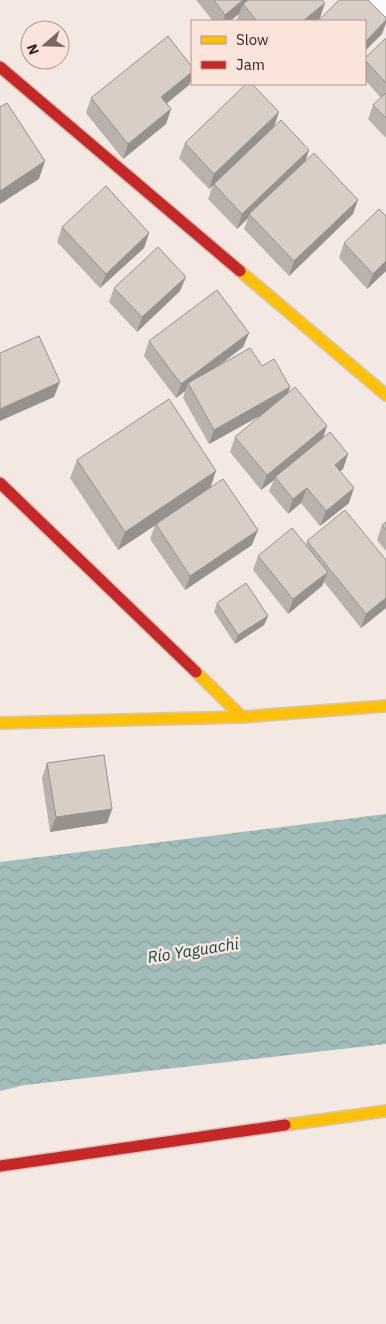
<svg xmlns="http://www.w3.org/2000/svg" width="386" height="1324" viewBox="0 0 386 1324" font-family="'IBM Plex Sans',sans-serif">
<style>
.water{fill:url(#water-waves)}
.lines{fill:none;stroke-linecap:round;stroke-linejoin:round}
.street-casing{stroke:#d2c6c0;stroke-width:30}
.slow-casing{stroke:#d2c6c0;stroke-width:14}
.jam-casing{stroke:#d2c6c0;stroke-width:14}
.street{stroke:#fdfcfb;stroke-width:28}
.slow{stroke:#ffc107;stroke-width:11}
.jam{stroke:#c62828;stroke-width:11}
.wall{fill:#bab1aa}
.shaded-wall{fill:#97908b}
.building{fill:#d8cec6;stroke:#97908b}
.labels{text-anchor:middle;stroke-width:5;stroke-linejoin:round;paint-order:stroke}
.water-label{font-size:16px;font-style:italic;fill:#094d4e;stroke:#fbe4db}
</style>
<defs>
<pattern id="water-waves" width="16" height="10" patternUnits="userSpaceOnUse" patternTransform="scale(1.25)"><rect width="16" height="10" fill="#a1bcb9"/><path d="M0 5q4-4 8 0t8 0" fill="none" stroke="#8ba19f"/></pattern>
</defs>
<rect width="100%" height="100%" fill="#f4e8e2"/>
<polygon class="water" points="386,814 386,1044 25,1085 0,1091 0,862"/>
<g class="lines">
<defs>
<polyline id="street" points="383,0 386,2"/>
<g id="slow">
<polyline points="240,271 386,395"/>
<polyline points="196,672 242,717"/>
<polyline points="0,723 242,717 386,706"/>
<polyline points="285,1125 386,1111"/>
</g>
<g id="jam">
<polyline points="0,67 240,271"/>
<polyline points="0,483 196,672"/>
<polyline points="0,1166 285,1125"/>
</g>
</defs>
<use href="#street" class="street-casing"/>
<use href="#slow" class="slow-casing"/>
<use href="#jam" class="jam-casing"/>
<use href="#street" class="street"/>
<use href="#slow" class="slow"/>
<use href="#jam" class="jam"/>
</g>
<g class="wall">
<polygon points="196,0 322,0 320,18 316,21 239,21 237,19 239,14 230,21 213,21"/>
<polygon points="386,38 386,138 368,119 373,105 381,98 365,80 365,58"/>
<polygon points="192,67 192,77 189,85 167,103 171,109 166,124 123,159 86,113 91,98"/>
<polygon points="274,126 309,150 305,161 353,214 289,276 244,229 248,218 237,229 208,199 213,185 209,189 179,158 185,143"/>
<polygon points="386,216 386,271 367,289 339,258 344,243"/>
<polygon points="62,227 149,233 144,248 100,288 57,242"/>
<polygon points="114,288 180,291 137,332 109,302"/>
<polygon points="249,333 243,347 220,365 262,366 290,387 288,393 327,426 323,438 348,454 343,469 340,471 349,503 320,526 301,503 288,514 269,491 274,480 261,490 230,452 235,437 263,414 209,444 183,398 185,391 176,398 144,356 149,341"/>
<polygon points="77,460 210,488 252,545 185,590 150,539 155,525 118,550 70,478"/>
<polygon points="386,522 386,551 377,540 382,525"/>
<polygon points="307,541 386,560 386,608 361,628 324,582 322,586 288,614 253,570 258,556 306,545"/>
<polygon points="217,603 268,616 264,625 235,644 214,612"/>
<polygon points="47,763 112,809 107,823 50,832 42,778"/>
</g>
<g class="shaded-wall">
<polygon points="243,0 256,0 243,4 239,14 230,21 223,21 225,15"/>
<polygon points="325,3 320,18 316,21 303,21"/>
<polygon points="386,20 386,23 382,34 365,51 365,42"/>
<polygon points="192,72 192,77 189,85 156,112 161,97"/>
<polygon points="171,109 166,124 123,159 128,144"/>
<polygon points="279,112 274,127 209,189 214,174"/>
<polygon points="309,150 304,165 249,214 248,218 237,229 242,214"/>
<polygon points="45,161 39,179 0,204 0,191"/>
<polygon points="358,200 353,214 289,276 294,261"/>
<polygon points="149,233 144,248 100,288 106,274"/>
<polygon points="386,261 386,271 367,289 373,274"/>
<polygon points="186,277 180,291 137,332 142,317"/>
<polygon points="249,333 243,347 190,387 188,383 185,391 176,398 181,384"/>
<polygon points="60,382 54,397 0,421 0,409"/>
<polygon points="290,387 285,402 209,444 214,430"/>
<polygon points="327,426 322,440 275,477 274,480 261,490 267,475"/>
<polygon points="348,454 343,469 330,480 335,465"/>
<polygon points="216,471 210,489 118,550 125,532"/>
<polygon points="307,488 301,503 288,514 293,499"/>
<polygon points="354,488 349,503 320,526 326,511"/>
<polygon points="258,530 252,545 185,590 190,576"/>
<polygon points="328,572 322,586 288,614 293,599"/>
<polygon points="386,598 386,608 361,628 366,614"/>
<polygon points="268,616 264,625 235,644 238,635"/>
<polygon points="112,809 107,823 50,832 56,817"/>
</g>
<g class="building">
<polygon points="214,0 243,0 225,15"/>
<polygon points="248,0 322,0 325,3 303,21 257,21 243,4"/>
<polygon points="339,0 368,0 386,18 386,20 365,42 365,21 318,21"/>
<polygon points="168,36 192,67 192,72 161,97 171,109 128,144 91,98"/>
<polygon points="386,38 386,83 365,60 365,58"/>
<polygon points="246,84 252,84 279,112 214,174 185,143"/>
<polygon points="386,93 386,118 373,105"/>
<polygon points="7,103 45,161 0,191 0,107"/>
<polygon points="281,120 309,150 242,214 214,184"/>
<polygon points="314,153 358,200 294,261 249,214"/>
<polygon points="106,186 149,233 106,274 62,227"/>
<polygon points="379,209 386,216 386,261 373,274 344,243"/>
<polygon points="158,247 186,277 142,317 114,288"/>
<polygon points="217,290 249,333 181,384 149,341"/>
<polygon points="39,336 60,382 0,409 0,353"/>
<polygon points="250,348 262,366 274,359 290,387 214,430 188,383"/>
<polygon points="295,387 327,426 267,475 235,437"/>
<polygon points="169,399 216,471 125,532 77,460"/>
<polygon points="330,432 348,454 335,465 354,488 326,511 307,488 293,499 275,477"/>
<polygon points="223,479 258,530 190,576 156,524"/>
<polygon points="345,510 386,560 386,598 366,614 307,541"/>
<polygon points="386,522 386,530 382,525"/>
<polygon points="292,528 328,572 293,599 258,556"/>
<polygon points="246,583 268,616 238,635 217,603"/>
<polygon points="104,755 112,809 56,817 47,763"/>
</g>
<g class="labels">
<g class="water-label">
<text transform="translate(193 950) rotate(-9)" y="6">Río Yaguachi</text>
</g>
</g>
<rect x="191" y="20" width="175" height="65" fill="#fbe4db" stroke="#ab9890"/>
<rect x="201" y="36" width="25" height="8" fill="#ffc107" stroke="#ab9890"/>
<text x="236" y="45" font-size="15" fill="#332520">Slow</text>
<rect x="201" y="61" width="25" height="8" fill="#c62828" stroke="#ab9890"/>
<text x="236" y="70" font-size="15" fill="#332520">Jam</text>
<g transform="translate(45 45) rotate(250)"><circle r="24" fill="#fbe4db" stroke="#ab9890"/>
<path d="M0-4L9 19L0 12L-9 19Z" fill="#776964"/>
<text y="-8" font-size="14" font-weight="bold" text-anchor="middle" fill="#332520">N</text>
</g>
</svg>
